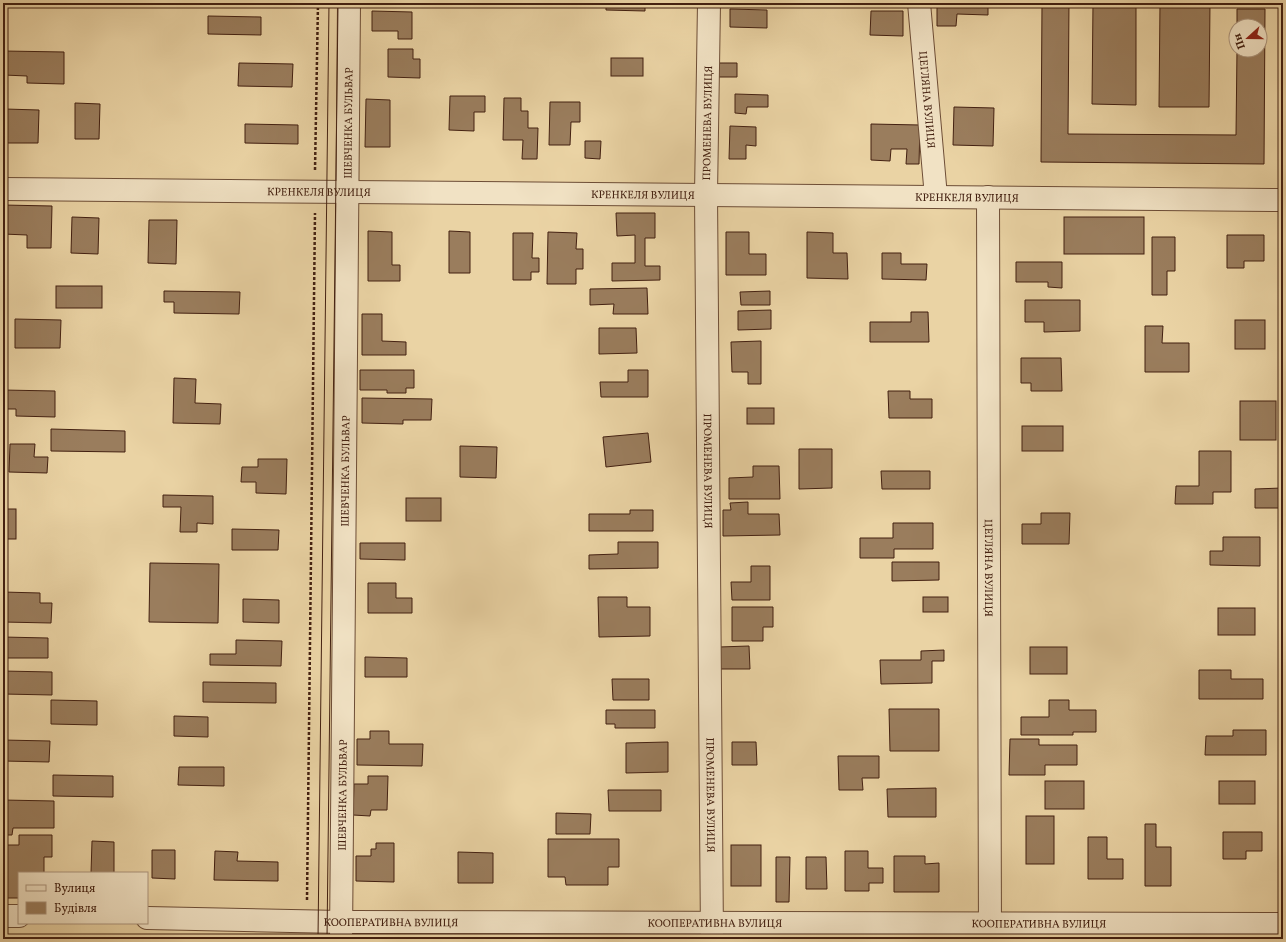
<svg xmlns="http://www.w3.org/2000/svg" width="1286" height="942" viewBox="0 0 1286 942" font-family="Vollkorn,serif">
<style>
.building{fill:#9a7d5d;stroke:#432011}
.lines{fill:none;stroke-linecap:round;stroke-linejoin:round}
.street-casing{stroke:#6d4d36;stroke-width:24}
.path{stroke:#432011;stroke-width:2.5;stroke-dasharray:3 2;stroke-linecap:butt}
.street{stroke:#f1e2c4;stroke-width:22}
.tram{stroke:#432011;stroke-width:1}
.labels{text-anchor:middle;stroke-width:3;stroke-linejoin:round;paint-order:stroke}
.street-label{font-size:11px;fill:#432011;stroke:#f1e2c4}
</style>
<rect width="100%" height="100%" fill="#ead3a4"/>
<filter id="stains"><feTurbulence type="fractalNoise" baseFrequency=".005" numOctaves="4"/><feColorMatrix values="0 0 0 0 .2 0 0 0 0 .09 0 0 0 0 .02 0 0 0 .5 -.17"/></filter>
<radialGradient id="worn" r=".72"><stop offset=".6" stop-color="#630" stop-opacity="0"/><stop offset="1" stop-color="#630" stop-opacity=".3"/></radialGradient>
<g class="building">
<polygon points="5,3 58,3 58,5 5,4"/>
<polygon points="373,3 425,3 425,7 373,6"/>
<polygon points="606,3 645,3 645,11 606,10"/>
<polygon points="937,3 988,3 988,15 957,14 956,26 937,26"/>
<polygon points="1042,3 1069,3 1068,134 1236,135 1237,50 1260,50 1260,26 1237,26 1237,9 1265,9 1264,164 1041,162"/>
<polygon points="1093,3 1136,3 1136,105 1092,104"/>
<polygon points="1160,3 1210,3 1209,107 1159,107"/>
<polygon points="730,9 767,10 767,28 730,27"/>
<polygon points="372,11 412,12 412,39 398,39 398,31 372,31"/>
<polygon points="871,11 903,11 903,36 870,35"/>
<polygon points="208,16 261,17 261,35 208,34"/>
<polygon points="388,49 413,49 413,59 420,59 420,78 388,77"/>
<polygon points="4,51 64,52 64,84 27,83 27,76 4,75"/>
<rect x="611" y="58" width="32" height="18"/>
<polygon points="239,63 293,64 292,87 238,86"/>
<polygon points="718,63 737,63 737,77 717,77"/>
<polygon points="735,94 768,95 768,107 747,107 746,114 735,113"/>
<polygon points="450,96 485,96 485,112 474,112 474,131 449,130"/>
<polygon points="504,98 521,98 521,111 528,111 528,128 538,128 537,159 522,159 523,140 503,140"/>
<polygon points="366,99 390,100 390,147 365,147"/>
<polygon points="550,102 580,102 580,122 571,122 570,145 549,145"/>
<polygon points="75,103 100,104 99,139 75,139"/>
<polygon points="954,107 994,108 993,146 953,145"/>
<polygon points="5,109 39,110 38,143 4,143"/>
<polygon points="245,124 298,125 298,144 245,143"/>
<polygon points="871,124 920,125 919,164 906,164 907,149 891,149 890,161 871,160"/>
<polygon points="730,126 756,127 756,146 746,145 746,159 729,159"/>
<polygon points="585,141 601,141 600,159 585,158"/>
<polygon points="3,205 52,206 51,248 27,248 27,235 3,234"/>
<polygon points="616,213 655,213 655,238 645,238 645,266 660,266 660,280 612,281 612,263 635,263 635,235 617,236"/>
<polygon points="72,217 99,218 98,254 71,253"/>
<rect x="1064" y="217" width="80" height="37"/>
<polygon points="149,220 177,220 176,264 148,263"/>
<polygon points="368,231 392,232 392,265 400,265 400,281 368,281"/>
<polygon points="449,231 470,232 470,273 449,273"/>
<polygon points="548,232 577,233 576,249 583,249 583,269 576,269 576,284 547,284"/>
<polygon points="726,232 749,232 749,254 766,254 766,275 726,275"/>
<polygon points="807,232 833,233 833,253 847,253 848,279 807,278"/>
<polygon points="513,233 533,233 532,258 539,258 539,272 531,272 531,280 513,280"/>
<polygon points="1227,235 1264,235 1264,261 1244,261 1244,268 1227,268"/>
<polygon points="1152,237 1175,237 1175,271 1167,271 1167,295 1152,295"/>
<polygon points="882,253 901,253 901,264 927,264 926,280 882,279"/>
<polygon points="1016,262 1062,262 1062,288 1048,287 1048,282 1016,282"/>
<rect x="56" y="286" width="46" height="22"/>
<polygon points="647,288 648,314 613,314 614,304 590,305 590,289"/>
<polygon points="164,291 240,292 239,314 174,313 174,302 164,302"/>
<polygon points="770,291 770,305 741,305 740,292"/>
<polygon points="1025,300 1080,300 1080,331 1044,332 1044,322 1025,322"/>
<polygon points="771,310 771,329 738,330 738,311"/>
<polygon points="911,312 928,312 929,342 870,342 870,322 911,322"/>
<polygon points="362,314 382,314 382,341 406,342 406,355 362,355"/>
<polygon points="15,319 61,320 60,348 15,348"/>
<rect x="1235" y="320" width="30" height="29"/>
<polygon points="1145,326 1163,326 1162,343 1189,343 1189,372 1145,372"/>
<polygon points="599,328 636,328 637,353 599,354"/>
<polygon points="761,341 761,384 748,384 748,372 732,372 731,342"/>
<polygon points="1021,358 1061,358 1062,391 1031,391 1031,383 1021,383"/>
<polygon points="360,370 414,370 414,388 406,388 406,393 387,393 387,390 360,390"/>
<polygon points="628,370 648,370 648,397 601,397 600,382 628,382"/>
<polygon points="174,378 196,379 195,403 221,404 220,424 173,423"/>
<polygon points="3,390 55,391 55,417 16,416 16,409 3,409"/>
<polygon points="888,391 910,391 910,399 932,399 932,418 889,418"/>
<polygon points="362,398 432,399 431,420 403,420 403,424 362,423"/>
<rect x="1240" y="401" width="36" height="39"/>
<rect x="747" y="408" width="27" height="16"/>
<rect x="1022" y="426" width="41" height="25"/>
<polygon points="51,429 125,431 125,452 51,451"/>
<polygon points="648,433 651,462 606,467 603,437"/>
<polygon points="10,444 35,444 34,457 48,457 47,473 9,472"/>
<polygon points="460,446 497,447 496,478 460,477"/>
<polygon points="799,449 832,449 832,488 799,489"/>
<polygon points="1199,451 1231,451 1231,492 1213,492 1213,504 1175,504 1176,486 1199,486"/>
<polygon points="258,459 287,459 286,494 256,493 256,482 241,482 242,467 258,467"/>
<polygon points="753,466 779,466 780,499 729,499 729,478 753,477"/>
<polygon points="881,471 930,471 930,489 882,489"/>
<polygon points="1282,488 1282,508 1255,508 1255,489"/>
<polygon points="163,495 213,496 213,524 197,523 197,532 180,532 181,507 163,507"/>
<rect x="406" y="498" width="35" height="23"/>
<polygon points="748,502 748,514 779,514 780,535 723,536 723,510 731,510 730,503"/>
<rect x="3" y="509" width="13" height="30"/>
<polygon points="630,510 653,510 653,531 589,531 589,514 630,514"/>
<polygon points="1041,513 1070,513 1069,544 1022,544 1022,524 1041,524"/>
<polygon points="893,523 933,523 933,549 894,549 894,558 860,558 860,538 893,538"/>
<polygon points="232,529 279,530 278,550 232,550"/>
<polygon points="1223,537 1260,537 1260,566 1210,565 1210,551 1223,551"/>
<polygon points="618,542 658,542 658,568 589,569 589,555 618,554"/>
<polygon points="360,543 405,543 405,560 360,559"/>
<polygon points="892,562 939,562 939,580 892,581"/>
<polygon points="150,563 219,564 218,623 149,622"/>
<polygon points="751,566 770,566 770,600 732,600 731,582 751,582"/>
<polygon points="368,583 396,583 396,598 412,598 412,613 368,613"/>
<polygon points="3,592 40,593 40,603 52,603 51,623 3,622"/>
<polygon points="598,597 627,597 627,607 650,607 650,636 599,637"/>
<rect x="923" y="597" width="25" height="15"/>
<polygon points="243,599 279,600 279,623 243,622"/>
<polygon points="732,607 773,607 773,627 763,627 763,641 732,641"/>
<rect x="1218" y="608" width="37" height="27"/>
<polygon points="3,637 48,638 48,658 3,658"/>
<polygon points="236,640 282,641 281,666 210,665 210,654 236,654"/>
<polygon points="749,646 750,669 719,669 719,647"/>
<rect x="1030" y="647" width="37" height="27"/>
<polygon points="944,650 944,661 932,661 932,683 881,684 880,660 921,660 921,651"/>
<polygon points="365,657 407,658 407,677 365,677"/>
<polygon points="1199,670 1231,670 1231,679 1263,679 1263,699 1199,699"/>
<polygon points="3,671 52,672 52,695 3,694"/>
<polygon points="612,679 649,679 649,700 613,700"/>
<polygon points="203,682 276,683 276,703 203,702"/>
<polygon points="51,700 97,701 97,725 51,724"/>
<polygon points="1049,700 1069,700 1069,710 1096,710 1096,732 1073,732 1073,735 1021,735 1021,717 1049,717"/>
<polygon points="889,709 939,709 939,751 890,751"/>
<polygon points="606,710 655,710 655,728 615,728 615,724 606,724"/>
<polygon points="174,716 208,717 208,737 174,736"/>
<polygon points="1233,730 1266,730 1266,755 1205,755 1206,736 1233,736"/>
<polygon points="370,731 389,731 389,744 423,744 422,766 357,765 357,739 370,739"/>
<polygon points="1010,739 1039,739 1039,745 1077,745 1077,765 1045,765 1045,775 1009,775"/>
<polygon points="3,740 50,741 49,762 3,761"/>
<polygon points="668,742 668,772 626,773 626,743"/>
<polygon points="732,742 756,742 757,765 732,765"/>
<polygon points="838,756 879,756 879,778 862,778 863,790 839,790"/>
<polygon points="179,767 224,767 224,786 178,785"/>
<polygon points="53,775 113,776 113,797 53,796"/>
<polygon points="368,776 388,776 387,810 371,810 370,816 353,815 354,784 368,784"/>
<rect x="1045" y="781" width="39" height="28"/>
<rect x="1219" y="781" width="36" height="23"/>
<polygon points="936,788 936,817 888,817 887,789"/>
<polygon points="608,790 661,790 661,811 609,811"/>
<polygon points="3,800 54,801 54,828 13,828 12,835 3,835"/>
<polygon points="556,813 591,814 590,834 556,834"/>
<rect x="1026" y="816" width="28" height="48"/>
<polygon points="1145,824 1156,824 1156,847 1171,847 1171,886 1145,886"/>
<polygon points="1223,832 1262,832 1262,851 1246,851 1246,859 1223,859"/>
<polygon points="19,835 52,835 52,857 44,857 44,873 19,873 19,898 3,898 3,845 19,845"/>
<polygon points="1088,837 1107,837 1107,859 1123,859 1123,879 1088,879"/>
<polygon points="548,839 619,839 619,867 608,867 608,885 566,885 565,877 548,877"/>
<polygon points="92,841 114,842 114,873 91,873"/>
<polygon points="376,843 394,843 394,882 356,881 356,856 371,856 371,849 376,849"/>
<rect x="731" y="845" width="30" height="41"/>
<polygon points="152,850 175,850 175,879 152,878"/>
<polygon points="215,851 238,852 237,861 278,862 278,881 214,880"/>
<polygon points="845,851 868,851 868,868 883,868 883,883 869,883 869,891 845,891"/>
<polygon points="458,852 493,853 493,883 458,883"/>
<polygon points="894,856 925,856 925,864 939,863 939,892 894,892"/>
<polygon points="776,857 790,857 789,902 776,902"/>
<polygon points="806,857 826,857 827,889 806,889"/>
</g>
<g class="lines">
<defs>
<g id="street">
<path id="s1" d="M709,3L706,194L712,939"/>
<path id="s2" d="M919,3L936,197"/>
<path id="s3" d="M3,189L1283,200"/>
<path id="s4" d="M988,197L990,939"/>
<polyline points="3,916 19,916"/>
<path id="s5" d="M147,918L341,922L1283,924"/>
<path id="s6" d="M341,939L349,3"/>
</g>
</defs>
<use href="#street" class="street-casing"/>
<g class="path">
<polyline points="315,170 318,3"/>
<polyline points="307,900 315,213"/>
</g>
<use href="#street" class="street"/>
<g class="tram">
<polyline points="318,939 329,3"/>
<polyline points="327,939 338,3"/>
</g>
</g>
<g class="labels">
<g class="street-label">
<text dy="4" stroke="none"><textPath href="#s2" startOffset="97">ЦЕГЛЯНА ВУЛИЦЯ</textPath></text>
<text dy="4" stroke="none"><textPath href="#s6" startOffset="816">ШЕВЧЕНКА БУЛЬВАР</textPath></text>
<text transform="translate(707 123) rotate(-89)" y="4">ПРОМЕНЕВА ВУЛИЦЯ</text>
<text dy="4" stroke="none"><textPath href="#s3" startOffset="316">КРЕНКЕЛЯ ВУЛИЦЯ</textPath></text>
<text dy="4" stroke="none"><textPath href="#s3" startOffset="640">КРЕНКЕЛЯ ВУЛИЦЯ</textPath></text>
<text dy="4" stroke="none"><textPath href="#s3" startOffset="964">КРЕНКЕЛЯ ВУЛИЦЯ</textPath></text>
<text dy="4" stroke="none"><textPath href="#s6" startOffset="468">ШЕВЧЕНКА БУЛЬВАР</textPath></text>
<text dy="4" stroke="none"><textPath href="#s1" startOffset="468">ПРОМЕНЕВА ВУЛИЦЯ</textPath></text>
<text dy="4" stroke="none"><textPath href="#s4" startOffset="371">ЦЕГЛЯНА ВУЛИЦЯ</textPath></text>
<text dy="4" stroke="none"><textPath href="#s6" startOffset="144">ШЕВЧЕНКА БУЛЬВАР</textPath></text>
<text dy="4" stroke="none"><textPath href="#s1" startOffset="792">ПРОМЕНЕВА ВУЛИЦЯ</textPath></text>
<text dy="4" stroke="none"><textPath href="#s5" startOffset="244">КООПЕРАТИВНА ВУЛИЦЯ</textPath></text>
<text dy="4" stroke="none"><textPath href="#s5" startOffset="568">КООПЕРАТИВНА ВУЛИЦЯ</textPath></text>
<text dy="4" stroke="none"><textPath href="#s5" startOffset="892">КООПЕРАТИВНА ВУЛИЦЯ</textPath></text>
</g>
</g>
<rect width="1286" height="942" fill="none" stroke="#ead3a4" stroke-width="16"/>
<rect x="4" y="4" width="1278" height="934" fill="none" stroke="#432011" stroke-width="2"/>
<rect x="8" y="8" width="1270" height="926" fill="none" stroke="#432011"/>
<rect x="18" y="872" width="130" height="52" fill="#f1e2c4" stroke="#ab947c"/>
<rect x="26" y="885" width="20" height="6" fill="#f1e2c4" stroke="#ab947c"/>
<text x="54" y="892" font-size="12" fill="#432011">Вулиця</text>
<rect x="26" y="902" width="20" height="12" fill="#9a7d5d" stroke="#ab947c"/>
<text x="54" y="912" font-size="12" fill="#432011">Будівля</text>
<g transform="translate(1248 38) rotate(249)"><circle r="19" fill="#f1e2c4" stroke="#ab947c"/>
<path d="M0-3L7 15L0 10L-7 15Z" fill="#8f2418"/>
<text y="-6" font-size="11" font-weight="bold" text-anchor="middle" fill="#432011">Пн</text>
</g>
<rect width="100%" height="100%" filter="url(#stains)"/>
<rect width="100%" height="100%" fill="url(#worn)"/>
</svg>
